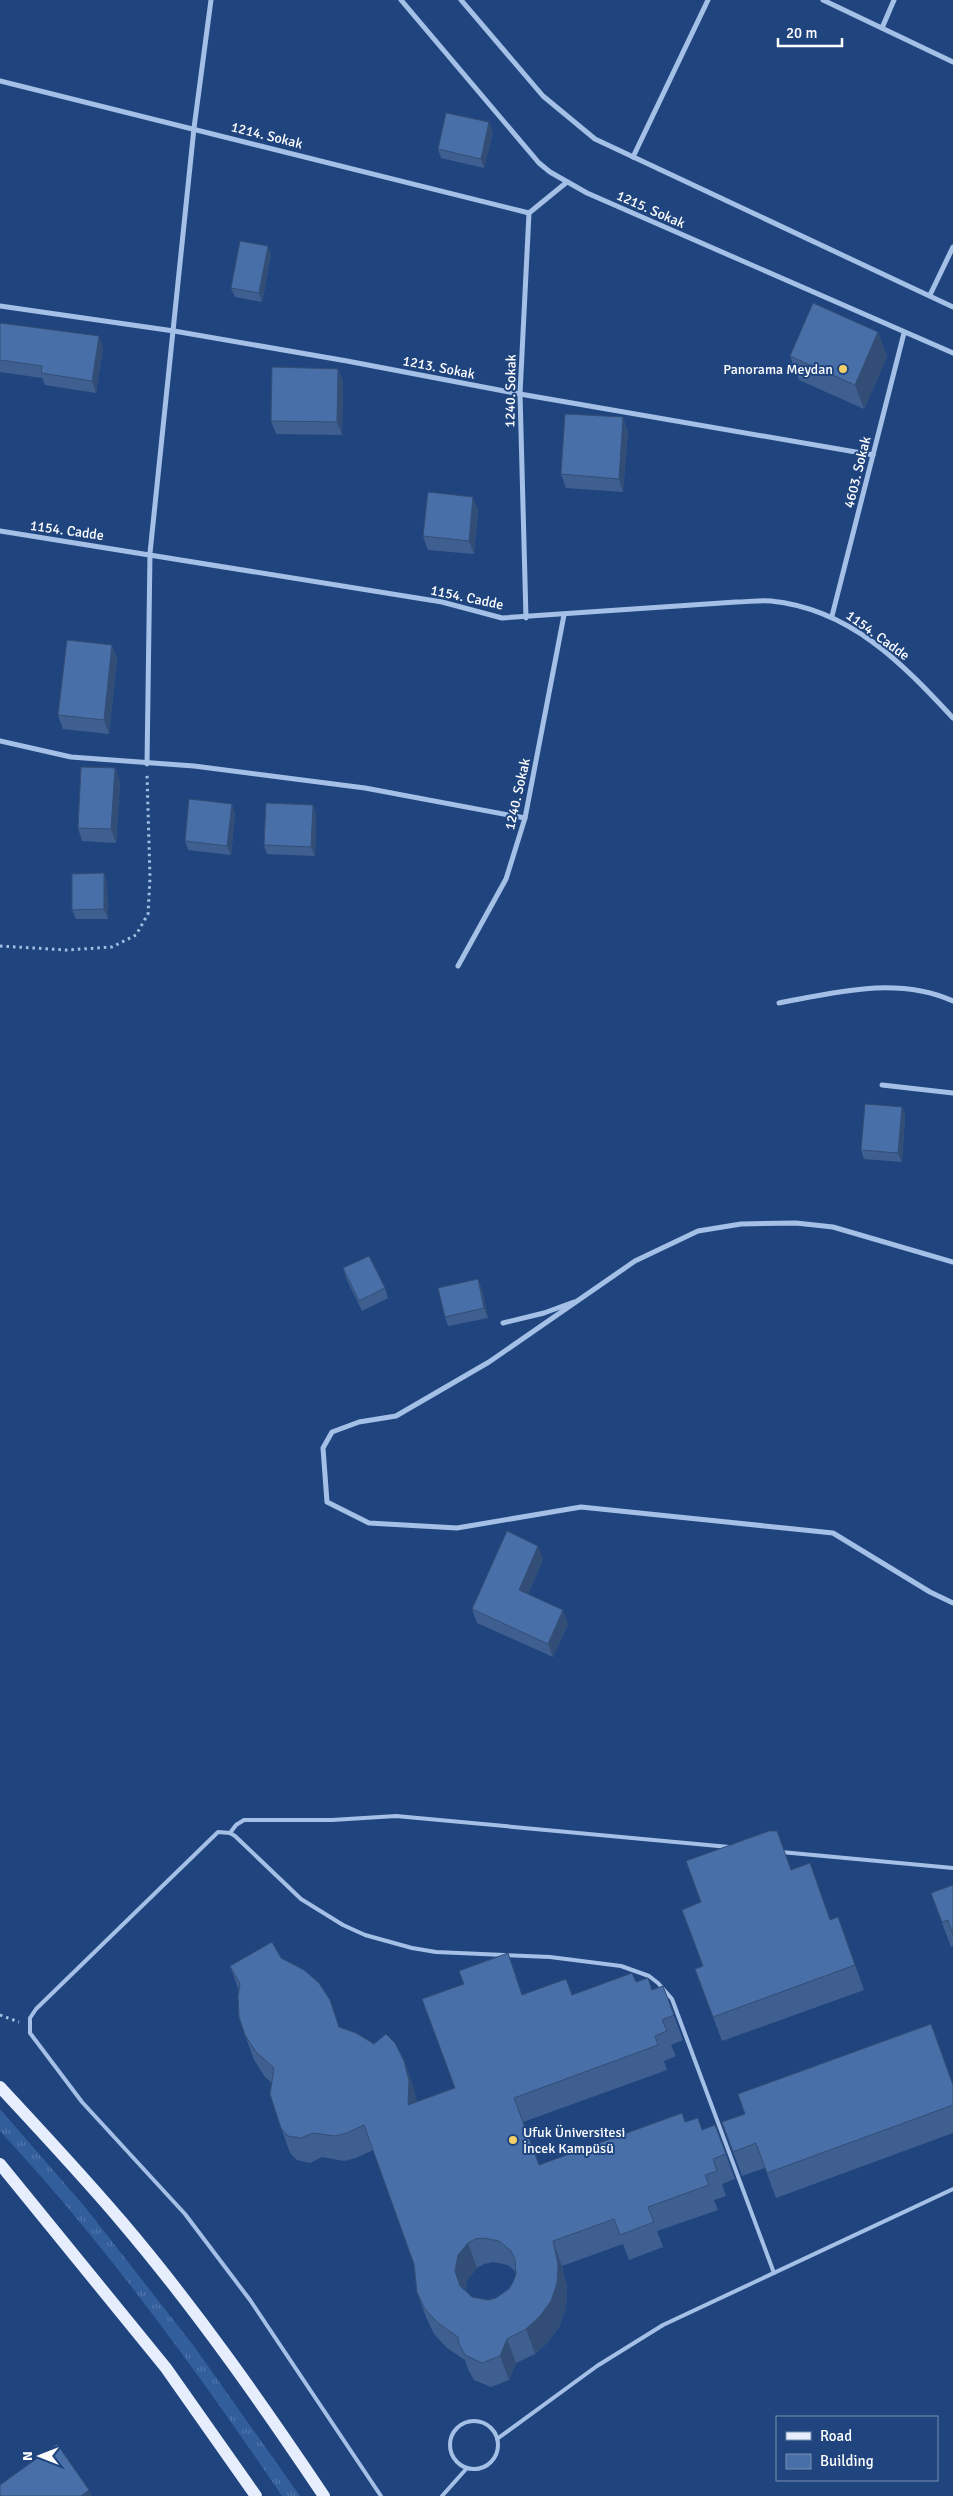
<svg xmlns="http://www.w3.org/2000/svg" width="953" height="2496" viewBox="0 0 953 2496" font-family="Signika,sans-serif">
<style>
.grass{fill:url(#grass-tufts)}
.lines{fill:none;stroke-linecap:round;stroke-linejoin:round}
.path{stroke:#a5c0e7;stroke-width:3;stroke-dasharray:2.5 4;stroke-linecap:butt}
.service{stroke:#a5c0e7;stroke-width:4}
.minor{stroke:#a5c0e7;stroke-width:5}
.primary{stroke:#e6eefd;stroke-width:12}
.wall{fill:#3f5f90;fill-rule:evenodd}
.shaded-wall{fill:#334e76}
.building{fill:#496fa8;stroke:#334e76;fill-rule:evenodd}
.poi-dot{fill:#f4d166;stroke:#20457e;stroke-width:2}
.labels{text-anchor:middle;stroke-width:4;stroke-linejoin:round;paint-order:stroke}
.street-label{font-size:14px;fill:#fff;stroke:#20457e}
.poi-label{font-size:14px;fill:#fff;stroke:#20457e;text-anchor:end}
</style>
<defs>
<pattern id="grass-tufts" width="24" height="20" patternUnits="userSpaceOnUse" patternTransform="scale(1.25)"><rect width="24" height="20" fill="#335e9c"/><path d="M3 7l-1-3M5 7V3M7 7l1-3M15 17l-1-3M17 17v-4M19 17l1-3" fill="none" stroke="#5276ab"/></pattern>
</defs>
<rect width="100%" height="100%" fill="#20457e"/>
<path class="grass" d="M0,2109L85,2207L193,2345L300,2496H282C195,2368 105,2244 0,2131Z"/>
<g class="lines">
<g class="path">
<polyline points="0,946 66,950 112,947 136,935 148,914 150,878 147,775"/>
<polyline points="0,2015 19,2022"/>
</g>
<g class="service">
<polyline points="230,1833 236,1825 244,1820 332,1820 396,1816 729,1847"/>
<polyline points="781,1852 953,1868"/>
<circle cx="474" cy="2445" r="24"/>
<polyline points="497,2439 597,2366 663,2325 953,2189"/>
<polyline points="381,2496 250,2300 185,2214 82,2102 30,2033 30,2018 36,2009 218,1832 230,1833 235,1836 301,1899 343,1925 365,1935 412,1948 436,1952 550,1957 621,1966 649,1976 658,1983 672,1999 774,2273"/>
<polyline points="442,2496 467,2468"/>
</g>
<g class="minor">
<polyline points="401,0 539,163 550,172 587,193 953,353"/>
<polyline points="461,0 543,96 595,139 953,307"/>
<polyline points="823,0 953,62"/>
<polyline points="882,28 894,0"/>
<polyline points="0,81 529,213"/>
<polyline points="633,157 708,0"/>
<polyline points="930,295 953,247"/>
<polyline points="0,306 174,331 347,361 520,394 873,455"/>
<path d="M0,531L442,602L502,618L736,602C747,602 759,600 771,601C850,609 902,663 953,718"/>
<polyline points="832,616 904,333"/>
<polyline points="526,618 520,394 529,213 567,182"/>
<polyline points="0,741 71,757 194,766 365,788 525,818"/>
<polyline points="147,764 150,553 194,128 211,0"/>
<polyline points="458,966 506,879 525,818 564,615"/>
<path d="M779,1003C837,992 897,976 953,1001"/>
<polyline points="882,1085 953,1093"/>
<polyline points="953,1262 833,1227 796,1223 741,1224 698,1231 635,1261 489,1362 396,1416 359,1422 332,1432 323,1448 327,1502 369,1523 457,1528 581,1507 833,1533 930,1592 953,1603"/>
<polyline points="503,1323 544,1313 574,1302"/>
</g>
<g class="primary">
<path d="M0,2087C41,2131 83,2176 122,2222C195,2308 261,2402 324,2496"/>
<polyline points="0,2164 166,2368 256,2496"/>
</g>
</g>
<g class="wall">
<polygon points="493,132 484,168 441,158 438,149"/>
<polygon points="271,255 262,302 235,297 231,288"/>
<polygon points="0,323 103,348 96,393 45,385 42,378 0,372"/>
<polygon points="878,332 887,357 864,409 799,380 790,356"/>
<polygon points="338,369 343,382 342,435 276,434 271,421"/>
<polygon points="628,431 623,492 566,488 561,474"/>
<polygon points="478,510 474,554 428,550 423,536"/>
<polygon points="117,658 109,734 63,729 58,715"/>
<polygon points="115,768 120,782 116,843 82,841 78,828"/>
<polygon points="313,805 316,815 315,856 267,854 264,845"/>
<polygon points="235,813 231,855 188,850 185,841"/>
<polygon points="107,883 108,919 76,919 72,910"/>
<polygon points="902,1107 905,1116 902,1162 864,1159 861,1150"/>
<polygon points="343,1268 385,1288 388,1298 362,1311 346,1278"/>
<polygon points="482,1289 488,1318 448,1326 445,1317"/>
<polygon points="543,1559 528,1594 568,1624 553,1657 477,1623 472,1609"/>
<polygon points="791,1870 830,1920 838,1917 864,1990 722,2041 695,1969 703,1966"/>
<polygon points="953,1885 953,1946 951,1947 931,1893"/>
<path d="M281,1958L340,2027L374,2044L404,2061L413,2086L417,2102L455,2088L523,1995H572L636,1982L652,1990L663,1986L683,2040L671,2045L676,2056L664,2061L667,2070L523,2122L539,2165L686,2122L702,2130L715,2125L735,2179L722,2184L726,2196L714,2200L718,2210L657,2231L663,2247L629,2260L623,2244L562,2266L567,2288L566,2307L560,2325L549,2341L535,2354L516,2363L509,2380L491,2387L474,2380L468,2369L465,2360L447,2348L434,2334L426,2317L417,2292L414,2264L373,2150L356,2158L344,2161L322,2157L310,2163L297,2160L290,2153L281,2128L272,2083L265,2077L254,2060L245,2035L239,1991L230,1966ZM493,2262L508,2265L516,2272V2274L513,2282L509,2289L496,2298L488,2300L472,2297L465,2290L467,2280L477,2268L484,2264Z"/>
<polygon points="953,2085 953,2133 776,2198 765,2168 742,2176 722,2122"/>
</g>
<g class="shaded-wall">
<polygon points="489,122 493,132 484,168 481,159"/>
<polygon points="268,246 271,255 262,302 259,293"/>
<polygon points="878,332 887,357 864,409 855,385"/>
<polygon points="99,336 103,348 96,393 92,381"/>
<polygon points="338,369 343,382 342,435 337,422"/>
<polygon points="623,417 628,431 623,492 619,479"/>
<polygon points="473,497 478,510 474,554 469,541"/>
<polygon points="112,645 117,658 109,734 104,720"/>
<polygon points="115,768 120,782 116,843 111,829"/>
<polygon points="232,804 235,813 231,855 227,846"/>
<polygon points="313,805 316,815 315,856 311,847"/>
<polygon points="104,873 107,883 108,919 104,909"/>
<polygon points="902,1107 905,1116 902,1162 898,1153"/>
<polygon points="478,1279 482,1289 488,1318 484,1308"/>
<polygon points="538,1546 543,1559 524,1604 519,1590"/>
<polygon points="563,1610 568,1624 553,1657 548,1644"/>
<polygon points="404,2061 413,2086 418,2106 408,2105"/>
<polygon points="553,2241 562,2266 567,2288 566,2307 560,2325 549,2341 535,2354 526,2329"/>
<polygon points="468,2243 477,2268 467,2280 464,2295 455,2271 458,2255"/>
<polygon points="507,2339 516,2363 509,2380 500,2356"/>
<polygon points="89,2490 92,2496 81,2496"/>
</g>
<g class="building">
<polygon points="446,113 489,122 481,159 438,149"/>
<polygon points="240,241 268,246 259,293 231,288"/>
<polygon points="813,303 878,332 855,385 790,356"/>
<polygon points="0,323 99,336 92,381 41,373 42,366 0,360"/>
<polygon points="272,367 338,369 337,422 271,421"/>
<polygon points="565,414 623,417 619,479 561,474"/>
<polygon points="428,492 473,497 469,541 423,536"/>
<polygon points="67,640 112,645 104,720 58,715"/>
<polygon points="81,767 115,768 111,829 78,828"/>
<polygon points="189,799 232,804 227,846 185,841"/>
<polygon points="266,803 313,805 311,847 264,845"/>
<polygon points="104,873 104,909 72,910 72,874"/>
<polygon points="865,1104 902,1107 898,1153 861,1150"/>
<polygon points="369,1256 385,1288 359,1301 343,1268"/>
<polygon points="478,1279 484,1308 445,1317 438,1288"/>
<polygon points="507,1531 538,1546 519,1590 563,1610 548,1644 472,1609"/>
<polygon points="769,1831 777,1831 791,1870 810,1863 830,1920 838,1917 855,1965 713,2017 695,1969 703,1966 682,1910 701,1902 686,1861"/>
<polygon points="953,1885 953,1935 948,1920 942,1922 931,1893"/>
<path d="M272,1942L281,1958L304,1970L319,1983L330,2000L339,2027L356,2033L374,2044L386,2034L395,2043L404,2061L409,2081L408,2105L455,2088L422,1999L464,1984L459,1971L508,1953L522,1995L566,1979L572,1995L632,1973L636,1982L648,1978L652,1990L663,1986L674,2015L662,2020L667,2031L655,2036L658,2045L514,2098L539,2165L682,2113L685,2122L698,2118L702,2130L715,2125L726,2154L713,2159L717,2171L705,2175L709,2185L648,2207L654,2222L620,2235L614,2219L553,2241L558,2264L557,2283L551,2301L540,2316L526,2329L507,2339L500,2356L482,2363L465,2355L459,2344L458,2337L438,2323L425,2309L417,2292L414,2264L364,2125L347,2133L335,2136L313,2133L301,2138L288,2136L281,2128L270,2094L274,2068L256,2052L245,2035L239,2017L238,1996L240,1984L230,1966ZM484,2238L499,2241L511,2251L515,2259L516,2274L513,2282L509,2289L496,2298L488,2300L472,2297L460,2286L455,2271L458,2255L468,2243L475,2239Z"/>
<polygon points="931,2024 953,2085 953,2105 767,2173 756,2143 733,2152 722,2122 745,2114 738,2094"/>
<polygon points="57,2444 89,2490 81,2496 0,2496 0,2485"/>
</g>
<g class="poi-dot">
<circle cx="843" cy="369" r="5"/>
<circle cx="513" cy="2140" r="5"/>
</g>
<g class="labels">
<g class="street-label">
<text transform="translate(267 135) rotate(14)" y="5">1214. Sokak</text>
<text transform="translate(651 209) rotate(24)" y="5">1215. Sokak</text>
<text transform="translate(439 367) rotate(11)" y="5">1213. Sokak</text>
<text transform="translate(510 391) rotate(-89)" y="5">1240. Sokak</text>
<text transform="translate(857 472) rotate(-76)" y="5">4603. Sokak</text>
<text transform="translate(67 530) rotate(8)" y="5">1154. Cadde</text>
<text transform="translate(467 597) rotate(12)" y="5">1154. Cadde</text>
<text transform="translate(878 635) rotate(36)" y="5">1154. Cadde</text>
<text transform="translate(517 794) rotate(-77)" y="5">1240. Sokak</text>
</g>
<g class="poi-label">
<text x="833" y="374">Panorama Meydan</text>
<text x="523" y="2137" text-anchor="start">Ufuk Üniversitesi<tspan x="523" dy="16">İncek Kampüsü</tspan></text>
</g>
</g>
<rect x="776" y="2416" width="162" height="65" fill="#20457e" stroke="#798fb2"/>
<rect x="786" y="2432" width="25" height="8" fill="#e6eefd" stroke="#798fb2"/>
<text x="820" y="2441" font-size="15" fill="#ffffff">Road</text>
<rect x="786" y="2454" width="25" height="15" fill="#496fa8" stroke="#798fb2"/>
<text x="820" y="2466" font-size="15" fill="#ffffff">Building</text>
<g transform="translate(40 2456) rotate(270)" stroke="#20457e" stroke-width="4" paint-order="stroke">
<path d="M0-4L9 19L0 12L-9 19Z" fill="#ffffff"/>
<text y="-8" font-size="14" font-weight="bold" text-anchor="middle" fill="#ffffff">N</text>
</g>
<path d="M778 38v8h64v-8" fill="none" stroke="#ffffff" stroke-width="2.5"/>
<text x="786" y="38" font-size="15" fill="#ffffff" stroke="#20457e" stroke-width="4" paint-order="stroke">20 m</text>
</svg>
